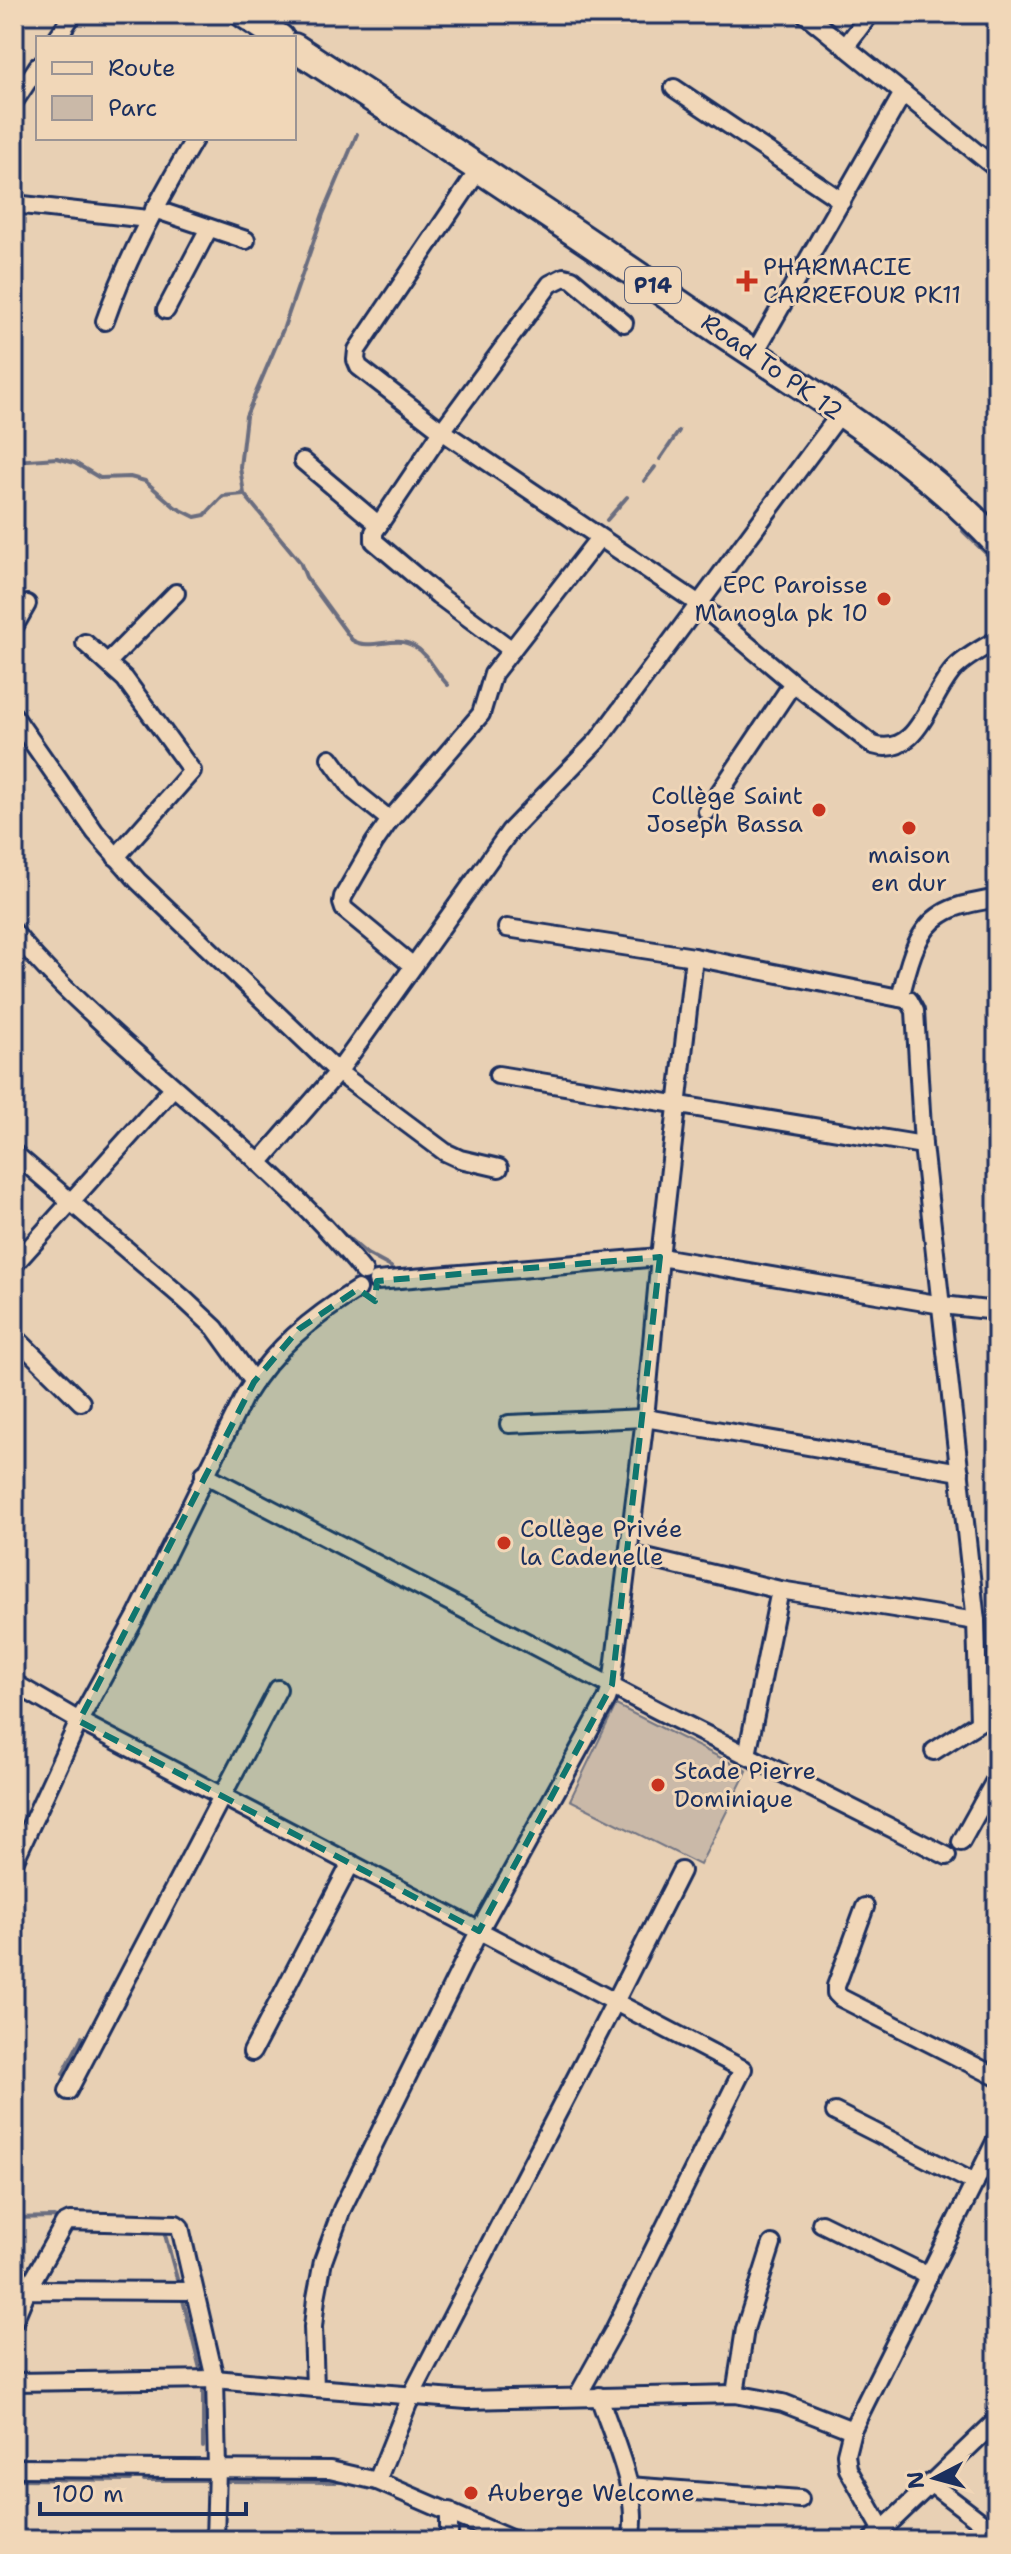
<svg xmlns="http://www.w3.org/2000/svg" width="1011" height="2554" viewBox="0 0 1011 2554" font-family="'Shantell Sans',sans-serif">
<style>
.green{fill:#cab9a8;stroke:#727483;stroke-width:2}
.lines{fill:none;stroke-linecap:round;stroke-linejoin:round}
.stream{stroke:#6a6d7f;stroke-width:4}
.street-casing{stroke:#1b2f5e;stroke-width:22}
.primary-casing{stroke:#1b2f5e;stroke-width:32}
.street{stroke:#f1d7b8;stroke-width:16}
.primary{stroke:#f1d7b8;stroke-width:26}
.marked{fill:#0f766e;fill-opacity:0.2;stroke:#0f766e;stroke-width:6;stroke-dasharray:16 10;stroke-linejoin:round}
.poi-dot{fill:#c8321e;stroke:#f1d7b8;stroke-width:3}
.labels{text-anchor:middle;stroke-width:6;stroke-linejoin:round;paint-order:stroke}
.shield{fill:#f1d7b8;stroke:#5b6179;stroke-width:2}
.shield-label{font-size:22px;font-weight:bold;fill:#1b2f5e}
.poi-label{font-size:24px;fill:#1b2f5e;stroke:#f1d7b8;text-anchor:start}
.street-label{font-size:24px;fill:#1b2f5e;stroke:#f1d7b8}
</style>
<rect width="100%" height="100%" fill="#e8d0b4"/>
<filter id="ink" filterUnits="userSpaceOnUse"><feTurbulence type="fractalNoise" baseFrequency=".0125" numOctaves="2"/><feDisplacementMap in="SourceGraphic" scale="16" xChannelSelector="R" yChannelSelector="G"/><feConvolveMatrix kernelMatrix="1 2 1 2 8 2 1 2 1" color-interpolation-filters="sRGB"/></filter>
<g filter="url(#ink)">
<polygon class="green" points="616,1705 747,1771 700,1865 570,1800"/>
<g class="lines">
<g class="stream">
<path d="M357,134L323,214L284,327L246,416L240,467L244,494L300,562L306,577L352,640C372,652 394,634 414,646C429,654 436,674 448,685"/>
<polyline points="660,459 679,431"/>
<polyline points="14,461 57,458 75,463 100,478 130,477 145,481 175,507 195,517 205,515 223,496 244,494"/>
<polyline points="644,481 655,467"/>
<polyline points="607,520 627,497"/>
<polyline points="963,531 997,564"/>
<polyline points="334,1226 367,1254 391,1267"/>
<polyline points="63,2074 82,2037"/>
<polyline points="14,2218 54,2217 57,2220"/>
<polyline points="68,2230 135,2231"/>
<polyline points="164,2231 179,2286"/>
<polyline points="40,2286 49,2266"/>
<polyline points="182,2296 202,2377"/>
<polyline points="14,2339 35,2295"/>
<polyline points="203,2385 203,2447"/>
<polyline points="14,2479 131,2480"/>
<polyline points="144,2480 209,2480"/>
<polyline points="222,2481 340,2482"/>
</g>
<defs>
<g id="street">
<polyline points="805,14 997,169"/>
<polyline points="57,38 73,14"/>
<polyline points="845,47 870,14"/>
<polyline points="674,88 842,201"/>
<polyline points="14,102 38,66"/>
<path d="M480,168L357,350L356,360L359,367L442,431L699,604L793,683L873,745C919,759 929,695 955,668C967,656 983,648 997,640"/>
<polyline points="14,204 148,219"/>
<polyline points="154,209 246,240"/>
<polyline points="166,310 209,228"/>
<path d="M105,321C128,255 160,198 195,138"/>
<polyline points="754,354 903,93"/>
<polyline points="303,461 379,525"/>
<polyline points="14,627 27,604"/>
<polyline points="85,643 125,679 192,771 116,857"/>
<polyline points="512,650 438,595 374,541 374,532 442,431 550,284 564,277 572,279 624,323"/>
<polyline points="108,662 176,593"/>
<polyline points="14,716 95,832 138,881 338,1072 445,1152 460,1159 499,1168"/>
<polyline points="330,758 354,791 390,820"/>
<polyline points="707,811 793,683"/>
<polyline points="507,928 694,957 909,1000 915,1011 923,1145 976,1621 780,1590 629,1554"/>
<path d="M14,932C43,969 78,1001 112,1032C197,1110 291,1182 364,1272"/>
<polyline points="694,957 660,1257 645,1418 612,1685 607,1699 479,1931 342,2209 323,2261 316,2298 313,2327 315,2388 467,2400 735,2394 783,2403 852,2430"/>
<polyline points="413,966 344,909 342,903 343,897 374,843 390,820 481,714 493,674 599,538"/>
<path d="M900,998C908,969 914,931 942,914C957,904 979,902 997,898"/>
<polyline points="498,1075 923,1145"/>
<polyline points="14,1153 184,1299 215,1328 254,1382"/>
<polyline points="259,1163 338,1072 510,831 598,740 840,414"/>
<polyline points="14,1265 173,1088"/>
<polyline points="377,1281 660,1257 942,1305 997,1311"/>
<polyline points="14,1336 81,1402"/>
<polyline points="509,1424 645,1418 960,1472"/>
<polyline points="204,1474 659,1711 947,1856"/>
<polyline points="976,1621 979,1722"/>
<polyline points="14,1683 79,1721 743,2069 612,2334 577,2397"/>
<polyline points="934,1751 997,1711"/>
<polyline points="747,1755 780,1590"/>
<polyline points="982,1804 997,1812"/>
<polyline points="961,1842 997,1777"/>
<path d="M14,1862L79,1721L136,1617L244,1397C273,1349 311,1318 358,1289"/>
<polyline points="865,1907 836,1986 836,1993 841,1998 997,2077"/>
<polyline points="252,2052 351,1863"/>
<polyline points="68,2091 278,1689"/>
<polyline points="835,2112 975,2183"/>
<polyline points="821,2223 929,2276"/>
<polyline points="27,2290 64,2224 70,2221 176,2224 180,2227 215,2379 217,2469 215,2540"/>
<polyline points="14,2321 27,2290 194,2291"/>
<polyline points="14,2382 215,2379 315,2388"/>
<polyline points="735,2394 745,2329 772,2244"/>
<path d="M599,2396C613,2440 641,2494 631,2540"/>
<polyline points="14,2468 330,2470 377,2481 513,2540"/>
<polyline points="377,2481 411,2396 615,2002 681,1871"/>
<polyline points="930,2483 985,2525 988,2533 986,2540"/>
<polyline points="629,2486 800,2499"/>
<polyline points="882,2529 848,2469 846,2454 852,2430 997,2138"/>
<polyline points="449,2540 449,2511"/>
<polyline points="872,2540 997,2420"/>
</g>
<g id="primary">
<polyline points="244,14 280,38"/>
<path d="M294,47C437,140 578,234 718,330C812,393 921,460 997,543"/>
</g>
</defs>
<use href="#street" class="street-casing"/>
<use href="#primary" class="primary-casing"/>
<use href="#street" class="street"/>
<use href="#primary" class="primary"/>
</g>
</g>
<path class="marked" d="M660,1257L612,1685L479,1931L79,1721L254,1382L299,1329L358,1289L375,1301L377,1281Z"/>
<g class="poi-dot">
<path d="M743 269h8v8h8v8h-8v8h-8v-8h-8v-8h8z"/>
<circle cx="884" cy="599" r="8"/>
<circle cx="819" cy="810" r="8"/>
<circle cx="909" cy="828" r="8"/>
<circle cx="504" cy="1543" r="8"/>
<circle cx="658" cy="1785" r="8"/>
<circle cx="471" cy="2493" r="8"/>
</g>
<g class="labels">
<rect class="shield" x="625" y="267" width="56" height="36" rx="6"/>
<g class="shield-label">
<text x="653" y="293">P14</text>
</g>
<g class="poi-label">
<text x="763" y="275">PHARMACIE<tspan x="763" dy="28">CARREFOUR PK11</tspan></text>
<text x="868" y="593" text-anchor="end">EPC Paroisse<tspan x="868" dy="28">Manogla pk 10</tspan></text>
<text x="803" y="804" text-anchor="end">Collège Saint<tspan x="803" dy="28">Joseph Bassa</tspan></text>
<text x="909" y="863" text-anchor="middle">maison<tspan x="909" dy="28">en dur</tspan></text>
<text x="520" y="1537">Collège Privée<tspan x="520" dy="28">la Cadenelle</tspan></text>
<text x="674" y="1779">Stade Pierre<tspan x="674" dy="28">Dominique</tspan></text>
<text x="487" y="2501">Auberge Welcome</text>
</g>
<g class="street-label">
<text transform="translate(772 367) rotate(35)" y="8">Road To PK 12</text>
</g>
</g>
<rect width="1011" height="2554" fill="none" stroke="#f1d7b8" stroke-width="48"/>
<rect x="24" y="24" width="963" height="2506" fill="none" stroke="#1b2f5e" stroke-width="3" filter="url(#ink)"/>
<rect x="36" y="36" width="260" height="104" fill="#f1d7b8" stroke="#9b9494" stroke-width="2"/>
<rect x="52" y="62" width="40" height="12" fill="#f1d7b8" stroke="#9b9494" stroke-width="2"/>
<text x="108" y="76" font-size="24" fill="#1b2f5e">Route</text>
<rect x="52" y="96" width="40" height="24" fill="#cab9a8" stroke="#9b9494" stroke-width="2"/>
<text x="108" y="116" font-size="24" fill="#1b2f5e">Parc</text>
<g transform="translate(935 2478) rotate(264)" stroke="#f1d7b8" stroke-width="6" paint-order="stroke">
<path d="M0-6L14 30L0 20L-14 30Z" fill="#1b2f5e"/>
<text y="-12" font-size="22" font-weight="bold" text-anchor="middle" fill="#1b2f5e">N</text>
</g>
<path d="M40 2502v12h206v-12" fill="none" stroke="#1b2f5e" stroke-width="4"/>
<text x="52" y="2502" font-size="24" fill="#1b2f5e" stroke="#f1d7b8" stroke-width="6" paint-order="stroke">100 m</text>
</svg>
